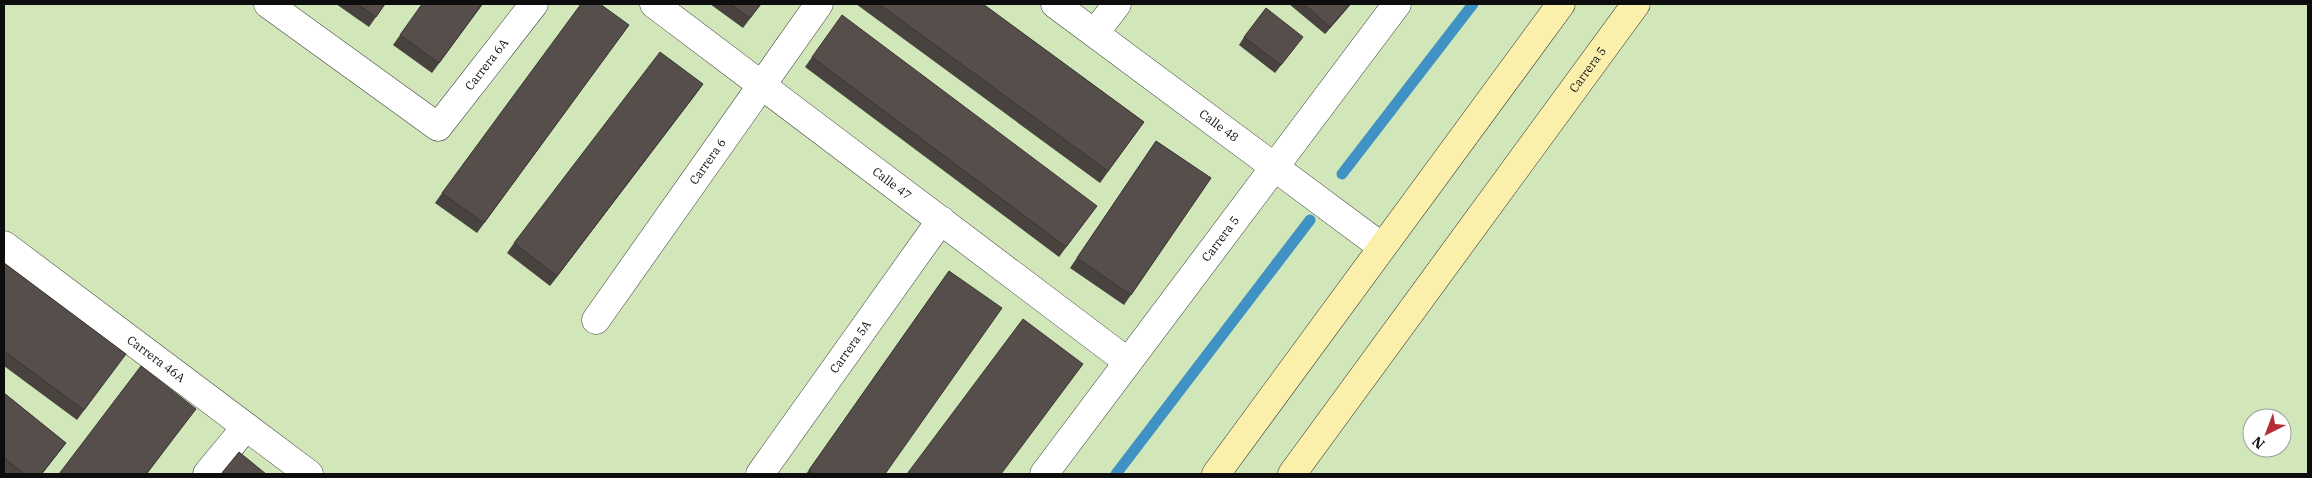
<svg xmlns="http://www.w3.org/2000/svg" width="2312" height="478" viewBox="0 0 2312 478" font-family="'IBM Plex Serif',serif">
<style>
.green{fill:#d1e6b9;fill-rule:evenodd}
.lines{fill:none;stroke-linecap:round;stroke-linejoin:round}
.stream{stroke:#4192c4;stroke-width:11}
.minor-casing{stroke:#404040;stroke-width:29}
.secondary-casing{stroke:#2f2f2f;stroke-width:29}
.minor{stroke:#fff;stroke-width:28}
.secondary{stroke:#faf0ac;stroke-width:28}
.wall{fill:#494340}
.shaded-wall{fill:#3c3734}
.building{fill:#554e4a;stroke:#3c3734}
.labels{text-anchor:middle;stroke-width:5;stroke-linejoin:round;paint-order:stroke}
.street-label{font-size:12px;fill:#0d0d0d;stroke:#fff}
</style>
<rect width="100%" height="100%" fill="#fefaed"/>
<path class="green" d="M4,4H2308V474H4ZM2252,418H2282V448H2252Z"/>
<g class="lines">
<g class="stream">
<polyline points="1342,174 1473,4"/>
<polyline points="1116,474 1310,220"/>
</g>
<defs>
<g id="minor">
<path id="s1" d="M268,4L438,127L534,4"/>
<path id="s2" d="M654,4L1128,362"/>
<path id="s3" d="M1055,4L1382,247"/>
<polyline points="1095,33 1117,4"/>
<path id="s4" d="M4,245L309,474"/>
<path id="s5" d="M596,320L819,4"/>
<polyline points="207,474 246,427"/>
<path id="s6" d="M760,474L941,220"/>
<path id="s7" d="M1044,474L1397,4"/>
</g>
<g id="secondary">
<polyline points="1216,474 1561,4"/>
<path id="s8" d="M1292,474L1636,4"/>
</g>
</defs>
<use href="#minor" class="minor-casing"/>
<use href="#secondary" class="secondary-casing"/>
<use href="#minor" class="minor"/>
<use href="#secondary" class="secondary"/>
</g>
<g class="wall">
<polygon points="336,4 385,4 369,27"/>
<polygon points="483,4 432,73 393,45 400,35"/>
<polygon points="710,4 761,4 743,28"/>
<polygon points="856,4 983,4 1144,122 1100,183"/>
<polygon points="1289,4 1351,4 1325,34"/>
<polygon points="629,25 477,233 435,203 442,193"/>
<polygon points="1244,37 1303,37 1275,73 1239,45"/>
<polygon points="812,57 1090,215 1059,257 805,67"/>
<polygon points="703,84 550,286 507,253 514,243"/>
<polygon points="1156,141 1211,178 1124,305 1070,268"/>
<polygon points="4,263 119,363 77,420 4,366"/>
<polygon points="949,271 885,474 806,474"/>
<polygon points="4,393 66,443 42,474 5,474 4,473"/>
</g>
<g class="shaded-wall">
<polygon points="1350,4 1351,4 1325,34 1330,27"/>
<polygon points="703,84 696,94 550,286 557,276"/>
<polygon points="196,409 147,474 146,474"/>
<polygon points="66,443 42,474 41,474"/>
</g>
<g class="building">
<polygon points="357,4 385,4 376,17"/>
<polygon points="422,4 482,4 439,63 400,35"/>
<polygon points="581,4 600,4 629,25 484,223 442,193"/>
<polygon points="730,4 761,4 750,18"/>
<polygon points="879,4 983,4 1144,122 1108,171"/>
<polygon points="1304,4 1350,4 1330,27"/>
<polygon points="1266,8 1303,37 1281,65 1244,37"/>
<polygon points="842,15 1097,206 1066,247 812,57"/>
<polygon points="660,52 703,84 557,276 514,243"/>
<polygon points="1156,141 1211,178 1131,295 1077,258"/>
<polygon points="4,263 126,354 84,410 4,351"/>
<polygon points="949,271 1002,308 885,474 814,474 809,470"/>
<polygon points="1023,319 1083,364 1001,474 907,474"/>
<polygon points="141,366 196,409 146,474 59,474"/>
<polygon points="4,393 66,443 41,474 24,474 4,458"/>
<polygon points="239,452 266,474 221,474"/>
</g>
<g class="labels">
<g class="street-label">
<text dy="4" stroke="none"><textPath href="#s1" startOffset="289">Carrera 6A</textPath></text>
<text dy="4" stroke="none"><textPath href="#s8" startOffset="501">Carrera 5</textPath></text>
<text dy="4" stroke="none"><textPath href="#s3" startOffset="204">Calle 48</textPath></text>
<text dy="4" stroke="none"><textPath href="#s5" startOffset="194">Carrera 6</textPath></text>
<text dy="4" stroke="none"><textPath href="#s2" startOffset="298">Calle 47</textPath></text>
<text dy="4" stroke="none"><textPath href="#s7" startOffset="294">Carrera 5</textPath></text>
<text dy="4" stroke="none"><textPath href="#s6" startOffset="156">Carrera 5A</textPath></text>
<text dy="4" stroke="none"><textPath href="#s4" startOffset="190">Carrera 46A</textPath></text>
</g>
</g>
<rect width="2312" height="478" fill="none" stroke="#0d0d0d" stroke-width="10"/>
<g transform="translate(2267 433) rotate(222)"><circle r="24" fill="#ffffff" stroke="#9e9e9e"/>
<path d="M0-4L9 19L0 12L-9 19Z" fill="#b32e36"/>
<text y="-8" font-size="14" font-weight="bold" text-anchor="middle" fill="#0d0d0d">N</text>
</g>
</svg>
